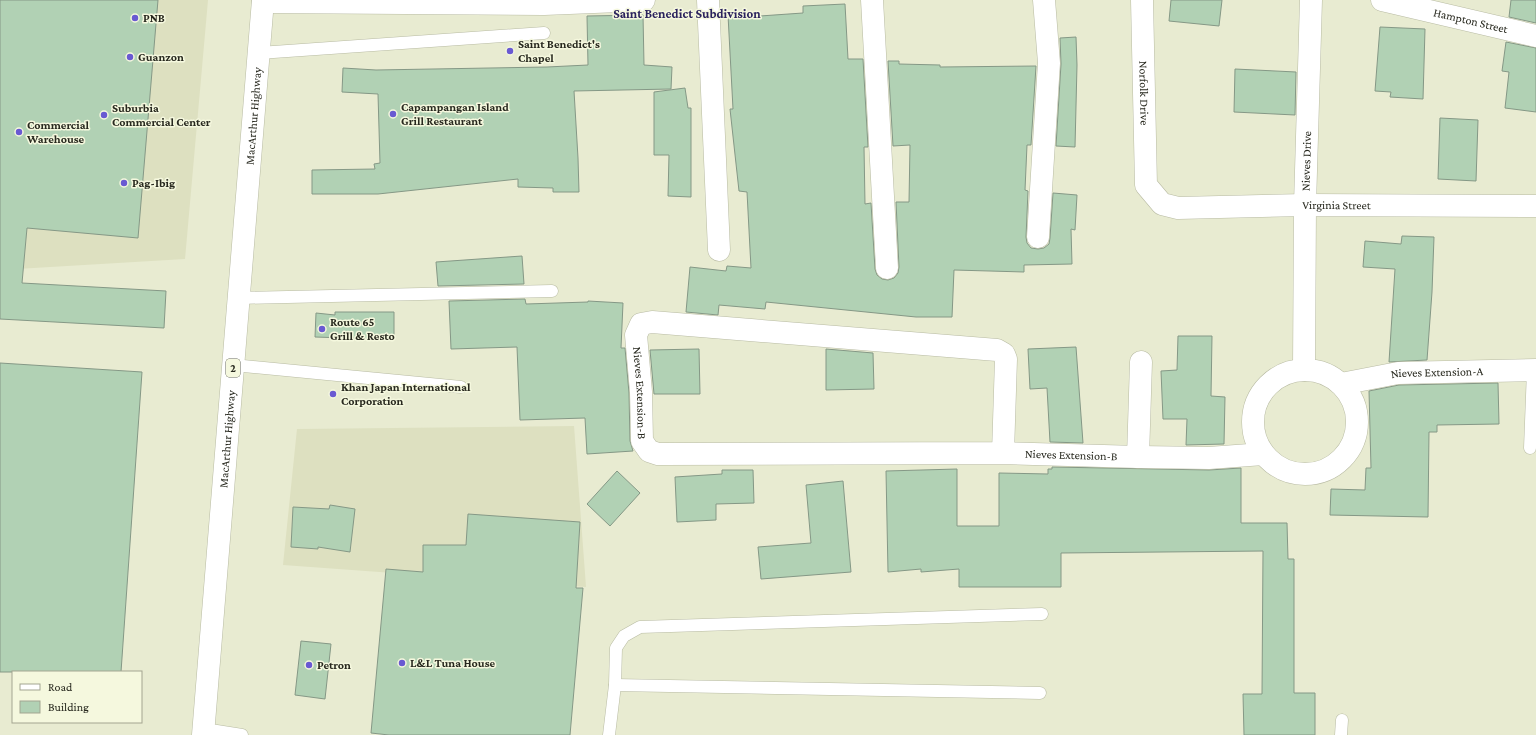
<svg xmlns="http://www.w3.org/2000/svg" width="1536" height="735" viewBox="0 0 1536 735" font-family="'Crimson Pro',serif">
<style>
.built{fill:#dde0c0}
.building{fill:#b1d1b4;stroke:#859886}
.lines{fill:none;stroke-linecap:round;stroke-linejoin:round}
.service-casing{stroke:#b8bba3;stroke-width:13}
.minor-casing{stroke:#b8bba3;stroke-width:23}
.trunk-casing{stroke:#b8bba3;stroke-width:23}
.service{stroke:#fff;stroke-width:12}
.minor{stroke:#fff;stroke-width:22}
.trunk{stroke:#fff;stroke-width:22}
.poi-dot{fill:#6959d2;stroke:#f5f8de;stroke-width:1.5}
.labels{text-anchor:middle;stroke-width:3;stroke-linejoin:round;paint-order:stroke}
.shield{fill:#f5f8de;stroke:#656658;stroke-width:1}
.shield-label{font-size:11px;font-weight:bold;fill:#27281e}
.poi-label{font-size:12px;font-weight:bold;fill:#27281e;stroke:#f5f8de;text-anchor:start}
.street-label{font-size:12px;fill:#27281e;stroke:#f5f8de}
.neighbourhood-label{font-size:13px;font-weight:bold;fill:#2b235d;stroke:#f5f8de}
</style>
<rect width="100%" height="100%" fill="#e8ebd1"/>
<g class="built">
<polygon points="0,0 208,0 185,259 0,270"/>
<polygon points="574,426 586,587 283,565 297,429"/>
</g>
<g class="building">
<polygon points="0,0 158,0 138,238 27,228 22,283 166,291 164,328 0,319"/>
<polygon points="1171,0 1222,0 1219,26 1169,21"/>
<polygon points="1511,0 1536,0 1536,23 1509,17"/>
<polygon points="845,4 848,59 863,59 868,147 864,147 865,204 871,203 875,269 877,275 882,279 888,280 894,278 898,273 899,267 896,202 909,202 910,145 893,146 888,61 899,61 899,64 940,65 940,67 1036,66 1031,145 1027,145 1025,190 1028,191 1026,237 1027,243 1031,248 1038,249 1044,248 1049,244 1050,238 1053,193 1077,195 1075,230 1071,229 1072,264 1024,265 1024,272 954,270 952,317 916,317 766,302 765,309 719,305 718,315 686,312 690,267 726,271 727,266 751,268 747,192 739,191 730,109 733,109 728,15 760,14 760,16 803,13 803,6"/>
<polygon points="643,15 644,65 672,67 671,89 574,91 578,158 579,192 553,192 553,188 518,187 518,179 378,194 312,194 312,170 375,169 374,164 380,163 378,94 342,92 343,68 376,70 547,67 588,65 587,16"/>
<polygon points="1380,27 1425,29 1423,99 1390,97 1391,92 1375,91"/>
<polygon points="1076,37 1077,65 1075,147 1056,146 1061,64 1060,38"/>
<polygon points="1506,42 1536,48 1536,112 1505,108 1509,72 1502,71"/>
<polygon points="1235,69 1296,72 1295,115 1234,112"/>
<polygon points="685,88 688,108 691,108 691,197 668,196 669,155 654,155 654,92"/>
<polygon points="1440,118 1478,120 1476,181 1438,179"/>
<polygon points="1402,236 1434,237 1432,292 1427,360 1389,362 1395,269 1363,267 1365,241 1401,244"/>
<polygon points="522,256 524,284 438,286 436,262"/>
<polygon points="525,299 526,304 588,302 588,301 623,303 621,348 625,348 629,393 630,441 633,451 587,454 585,418 520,420 517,347 451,349 449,301"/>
<polygon points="335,312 394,312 394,337 376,336 376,339 315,337 316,313 335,315"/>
<polygon points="1178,336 1212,336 1211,396 1225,397 1224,444 1186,445 1187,419 1163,419 1161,371 1177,370"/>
<polygon points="1076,347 1083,443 1050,442 1047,388 1030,389 1028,349"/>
<polygon points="699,349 700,394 654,394 650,350"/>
<polygon points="826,349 873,353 874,389 826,390"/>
<polygon points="0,363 142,372 121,672 0,672"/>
<polygon points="1498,383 1499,424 1437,425 1437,432 1429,432 1428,517 1330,515 1331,489 1365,490 1366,468 1371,468 1369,391 1399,385"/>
<polygon points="1052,467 1209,470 1241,468 1241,523 1287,523 1288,559 1294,559 1294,693 1315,693 1315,735 1244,735 1243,694 1262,694 1263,551 1061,553 1061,587 959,587 959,569 921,572 921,569 888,572 886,471 957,469 957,526 999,526 999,473 1048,474 1048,469 1052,469"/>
<polygon points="722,470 753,470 754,503 716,504 716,520 677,522 675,477 722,474"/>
<polygon points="617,471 640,493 610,526 587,504"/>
<polygon points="843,481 851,572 761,579 758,547 811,543 806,485"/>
<polygon points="330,505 355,509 350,552 318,547 318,549 291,547 293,507 329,509"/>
<polygon points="468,514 580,522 576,588 583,588 570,735 389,735 371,733 386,569 423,572 423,545 466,545"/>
<polygon points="301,641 331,644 325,699 295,695"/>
</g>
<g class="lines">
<defs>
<g id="service">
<polyline points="259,53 544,33"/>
<polyline points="239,298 552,291"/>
<polyline points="233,365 461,387"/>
<polyline points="1530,448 1533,370"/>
<polyline points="615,685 1040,693"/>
<polyline points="204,729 242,735"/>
<polyline points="609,735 615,685 616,648 624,636 640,627 1042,614"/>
<polyline points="1341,735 1342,720"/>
</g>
<g id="minor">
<polyline points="708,0 719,250"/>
<polyline points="872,0 887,268"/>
<path id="s1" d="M1142,0L1146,185L1162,204L1178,208L1305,205L1536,206"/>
<path id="s2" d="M1382,0L1536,36"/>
<polyline points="263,2 544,4 644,0"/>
<polyline points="1038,237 1049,63 1044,0"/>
<path id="s3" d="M1304,370L1305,205L1311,0"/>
<circle cx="1305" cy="422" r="52"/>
<path id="s4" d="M1341,384L1398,373L1536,370"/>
<path id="s5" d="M1003,453L1006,359L1004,354L997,350L652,322L641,324L636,335L641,392L642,441L649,451L658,454L1003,453L1138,457L1209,458L1263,454"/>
<polyline points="1138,457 1141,362"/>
</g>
<g id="trunk">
<path id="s6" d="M203,735L263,0"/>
</g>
</defs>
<use href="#service" class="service-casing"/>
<use href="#minor" class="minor-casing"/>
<use href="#trunk" class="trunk-casing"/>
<use href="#service" class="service"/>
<use href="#minor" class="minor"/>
<use href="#trunk" class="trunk"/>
</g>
<g class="poi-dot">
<circle cx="135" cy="18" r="4"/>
<circle cx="510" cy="51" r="4"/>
<circle cx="130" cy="57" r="4"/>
<circle cx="393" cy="114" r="4"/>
<circle cx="104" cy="115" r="4"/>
<circle cx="19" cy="132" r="4"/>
<circle cx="124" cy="183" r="4"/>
<circle cx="322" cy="329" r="4"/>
<circle cx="333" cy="394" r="4"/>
<circle cx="402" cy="663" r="4"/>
<circle cx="309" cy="665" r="4"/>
</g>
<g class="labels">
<rect class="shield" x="226" y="359" width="14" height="18" rx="3"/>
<g class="shield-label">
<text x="233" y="372">2</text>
</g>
<g class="poi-label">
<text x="143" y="22">PNB</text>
<text x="518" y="48">Saint Benedict's<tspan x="518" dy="14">Chapel</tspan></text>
<text x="138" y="61">Guanzon</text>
<text x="401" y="111">Capampangan Island<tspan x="401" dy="14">Grill Restaurant</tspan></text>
<text x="112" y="112">Suburbia<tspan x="112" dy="14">Commercial Center</tspan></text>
<text x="27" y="129">Commercial<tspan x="27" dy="14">Warehouse</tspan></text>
<text x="132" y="187">Pag-Ibig</text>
<text x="330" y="326">Route 65<tspan x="330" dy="14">Grill &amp; Resto</tspan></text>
<text x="341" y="391">Khan Japan International<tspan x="341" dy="14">Corporation</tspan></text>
<text x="410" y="667">L&amp;L Tuna House</text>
<text x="317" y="669">Petron</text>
</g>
<g class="street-label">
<text dy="4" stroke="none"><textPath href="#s2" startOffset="91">Hampton Street</textPath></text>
<text dy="4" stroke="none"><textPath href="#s1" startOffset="93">Norfolk Drive</textPath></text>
<text dy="4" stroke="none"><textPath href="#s6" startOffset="621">MacArthur Highway</textPath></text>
<text dy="4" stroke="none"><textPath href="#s3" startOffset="209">Nieves Drive</textPath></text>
<text dy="4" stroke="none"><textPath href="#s1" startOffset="385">Virginia Street</textPath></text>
<text dy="4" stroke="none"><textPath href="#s4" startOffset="97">Nieves Extension-A</textPath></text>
<text dy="4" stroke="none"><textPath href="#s5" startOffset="535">Nieves Extension-B</textPath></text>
<text dy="4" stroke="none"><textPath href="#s6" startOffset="297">MacArthur Highway</textPath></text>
<text dy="4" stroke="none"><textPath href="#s5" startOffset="1018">Nieves Extension-B</textPath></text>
</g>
<g class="neighbourhood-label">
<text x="687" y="18">Saint Benedict Subdivision</text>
</g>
</g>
<rect x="12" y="671" width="130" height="52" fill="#f5f8de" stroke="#a3a591"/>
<rect x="20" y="684" width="20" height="6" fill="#ffffff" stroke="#a3a591"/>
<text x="48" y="691" font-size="12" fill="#27281e">Road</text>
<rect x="20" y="701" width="20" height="12" fill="#b1d1b4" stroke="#a3a591"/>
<text x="48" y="711" font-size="12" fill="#27281e">Building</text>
</svg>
